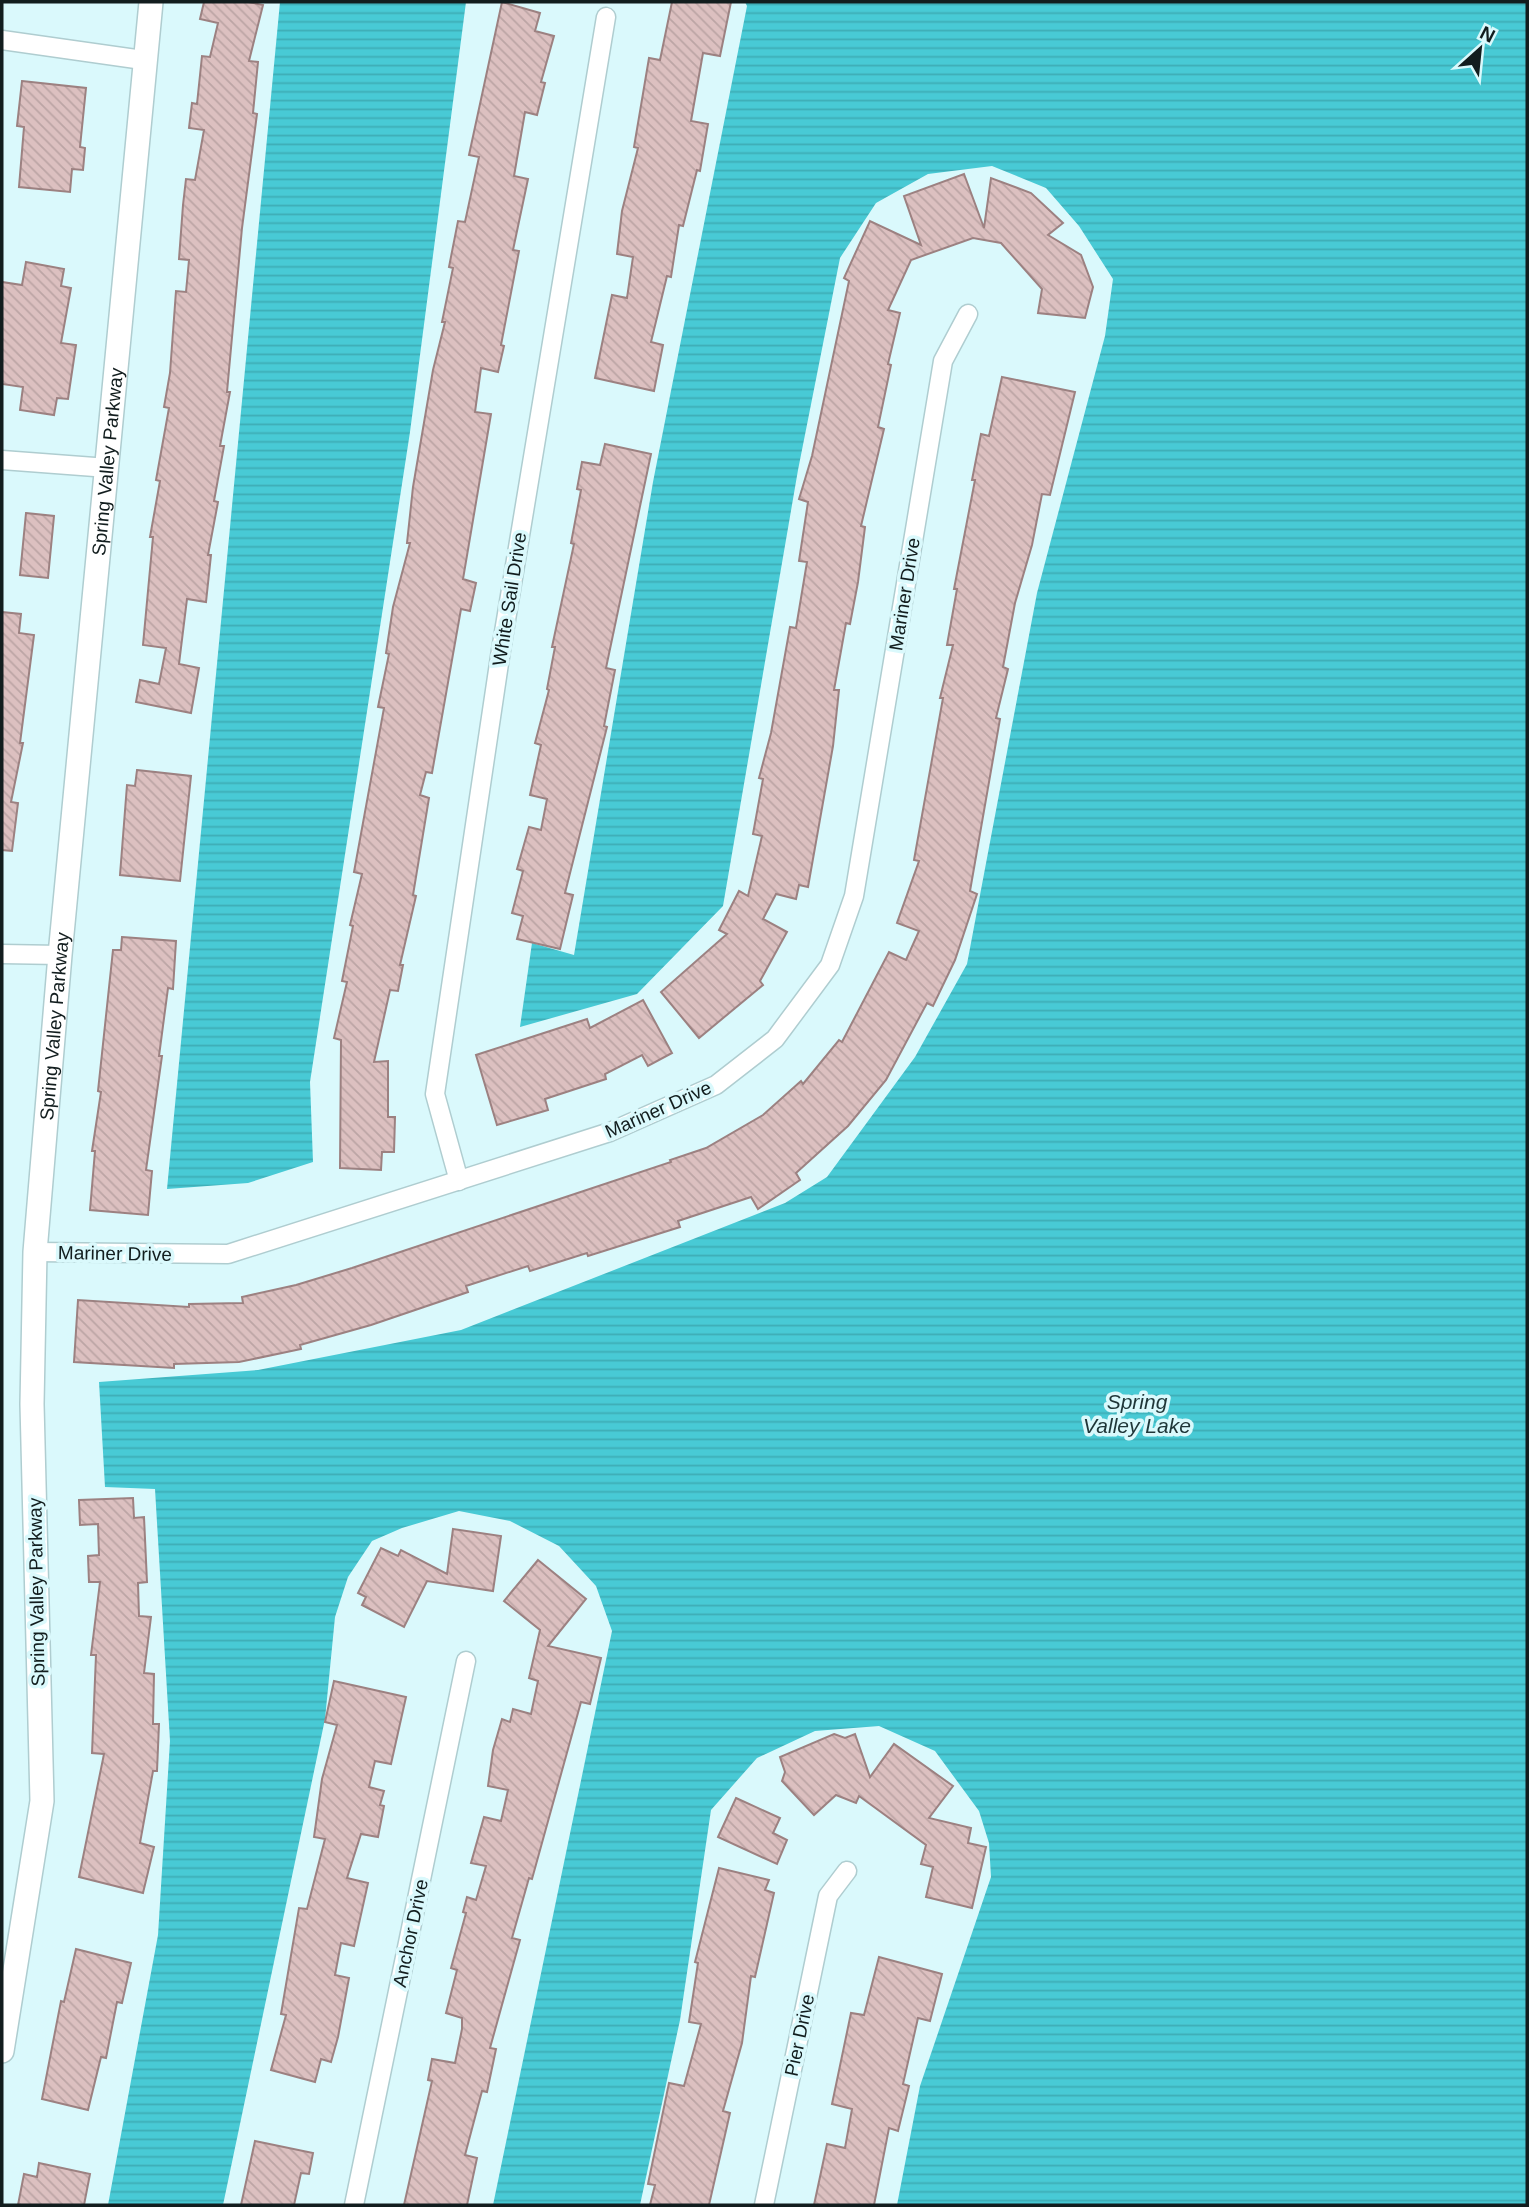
<svg xmlns="http://www.w3.org/2000/svg" width="1529" height="2207" viewBox="0 0 1529 2207" font-family="Arial,sans-serif">
<style>
.water{fill:url(#water-rules)}
.building{fill:url(#building-back-hatch);stroke:#9c8181;stroke-width:2}
.lines{fill:none;stroke-linecap:round;stroke-linejoin:round}
.minor-casing{stroke:#afcdd0;stroke-width:21}
.tertiary-casing{stroke:#afcdd0;stroke-width:26}
.minor{stroke:#fff;stroke-width:18}
.tertiary{stroke:#fff;stroke-width:23}
.labels{text-anchor:middle;stroke-width:7;stroke-linejoin:round;paint-order:stroke}
.street-label{font-size:19px;fill:#121d1e;stroke:#daf9fc}
.water-label{font-size:21px;font-style:italic;fill:#1f3638;stroke:#daf9fc}
</style>
<defs>
<pattern id="water-rules" width="6" height="5" patternUnits="userSpaceOnUse" patternTransform="scale(1.75)"><rect width="6" height="5" fill="#48cad5"/><path d="M0 2.5h6" fill="none" stroke="#3eadb6"/></pattern>
<pattern id="building-back-hatch" width="6" height="6" patternUnits="userSpaceOnUse" patternTransform="scale(1.75)"><rect width="6" height="6" fill="#dcc0c0"/><path d="M-1 5l2 2M0 0l6 6M5-1l2 2" fill="none" stroke="#bca5a5"/></pattern>
</defs>
<rect width="100%" height="100%" fill="#daf9fc"/>
<g class="water">
<polygon points="280,2 466,2 410,432 310,1082 313,1162 248,1183 167,1189"/>
<polygon points="745,2 1527,2 1527,2205 897,2205 920,2086 991,1877 989,1843 979,1811 935,1751 879,1726 815,1731 757,1758 711,1810 680,2020 640,2205 493,2205 612,1631 596,1586 559,1546 510,1521 459,1511 402,1528 372,1541 348,1577 335,1617 325,1719 223,2205 108,2205 158,1935 170,1741 155,1489 105,1487 99,1382 258,1370 461,1330 785,1203 827,1177 915,1057 967,964 1037,593 1105,336 1113,279 1079,226 1046,188 992,166 928,174 876,203 840,258 798,470 723,906 637,994 520,1027 532,943 574,955 653,482 747,6"/>
</g>
<g class="building">
<polygon points="204,2 248,2 263,5 249,61 258,62 253,113 257,114 242,228 227,392 230,392 220,446 224,446 214,501 218,502 208,555 211,555 206,602 187,599 179,664 199,668 191,713 136,702 140,680 159,684 166,648 143,645 153,537 150,537 160,481 156,480 169,408 164,407 170,373 176,291 186,292 189,260 179,259 183,205 186,179 195,180 204,130 189,128 192,103 197,104 202,56 210,57 218,23 200,19"/>
<polygon points="502,2 540,13 535,31 554,36 541,82 545,83 537,115 525,112 514,176 528,179 513,250 519,251 501,345 504,346 498,372 481,368 475,412 491,414 463,579 476,583 470,611 461,609 432,773 426,772 420,795 429,798 413,895 416,896 400,965 403,965 398,991 390,990 374,1062 388,1061 388,1117 395,1117 394,1152 382,1152 381,1170 340,1168 341,1040 334,1038 347,982 342,981 353,926 350,925 362,874 354,872 384,708 378,707 389,654 386,653 393,607 410,543 407,543 413,487 433,370 445,322 442,322 453,268 449,267 458,221 465,222 479,157 469,155"/>
<polygon points="672,2 731,2 720,56 703,53 691,121 708,124 700,171 697,170 683,226 679,225 671,277 667,276 651,342 663,345 654,391 595,378 612,295 627,298 633,257 617,254 622,211 638,148 634,147 649,58 660,60"/>
<polygon points="22,81 86,88 80,147 85,148 83,170 72,169 70,192 19,187 24,127 17,126"/>
<polygon points="964,174 984,228 991,178 1031,193 1063,223 1048,235 1081,255 1093,287 1085,318 1038,313 1042,289 1001,243 973,238 911,260 888,310 900,313 888,364 891,365 878,427 884,429 861,526 865,527 858,582 850,624 846,623 834,690 839,690 833,746 808,887 799,885 796,899 776,894 763,919 787,932 760,981 763,985 699,1038 661,992 727,934 719,930 739,891 748,896 762,836 753,834 763,779 759,778 771,733 790,627 796,628 807,562 799,561 808,502 799,499 812,456 849,281 844,278 870,221 921,245 904,196"/>
<polygon points="26,262 64,269 61,286 71,288 61,343 76,345 68,399 57,398 54,415 20,410 23,387 2,384 2,282 22,285"/>
<polygon points="1002,377 1075,392 1050,495 1042,494 1032,545 1015,603 1003,667 1008,669 996,718 1000,719 970,891 977,894 955,960 933,1006 927,1003 886,1080 848,1126 796,1173 800,1180 758,1209 751,1197 678,1221 680,1227 588,1256 587,1253 530,1271 528,1266 466,1286 468,1292 371,1325 300,1345 301,1349 239,1362 174,1364 174,1368 74,1362 78,1300 189,1307 189,1304 243,1303 242,1297 296,1285 352,1268 671,1162 670,1160 706,1148 763,1115 801,1081 803,1084 839,1040 842,1042 889,952 906,960 919,931 897,923 919,861 914,860 943,698 940,698 953,645 947,645 957,589 954,589 975,480 972,480 981,434 989,436"/>
<polygon points="605,444 651,454 606,668 615,670 604,726 607,727 565,893 573,895 560,949 517,939 523,916 512,913 523,871 517,869 529,827 541,830 547,799 530,795 541,745 535,743 549,690 547,689 555,647 552,647 574,544 571,543 581,490 577,489 582,462 600,465"/>
<polygon points="26,513 54,516 48,578 20,575"/>
<polygon points="2,612 21,614 19,633 34,635 20,743 23,743 11,802 18,803 12,851 2,850"/>
<polygon points="137,770 191,776 180,881 120,875 127,785 135,786"/>
<polygon points="122,937 176,941 173,989 168,988 159,1056 162,1056 146,1170 152,1171 148,1215 90,1210 95,1151 92,1151 101,1092 98,1091 113,950 121,950"/>
<polygon points="643,1000 672,1053 648,1066 642,1055 605,1074 606,1079 545,1099 548,1110 497,1125 476,1055 587,1019 590,1028"/>
<polygon points="133,1498 134,1518 144,1517 147,1582 138,1583 139,1616 151,1617 144,1673 154,1674 153,1724 159,1724 157,1771 153,1771 140,1843 154,1847 143,1893 79,1877 104,1754 92,1753 96,1655 91,1655 100,1582 89,1582 88,1556 99,1555 98,1524 80,1525 79,1500"/>
<polygon points="453,1529 501,1536 493,1591 427,1581 404,1627 362,1605 366,1597 358,1593 381,1548 398,1556 401,1550 447,1574"/>
<polygon points="538,1560 586,1599 548,1646 601,1658 590,1704 581,1702 532,1879 529,1878 512,1938 520,1940 490,2048 496,2049 487,2092 482,2091 465,2155 477,2158 467,2205 404,2205 432,2081 428,2080 432,2059 455,2063 462,2029 462,2018 446,2013 457,1970 451,1968 466,1913 463,1912 467,1897 476,1900 486,1866 471,1863 484,1817 501,1821 508,1790 488,1786 493,1750 502,1719 510,1722 513,1709 531,1714 538,1681 529,1678 540,1630 504,1601"/>
<polygon points="334,1681 406,1697 391,1764 375,1761 369,1787 384,1791 380,1805 384,1806 378,1837 361,1834 347,1878 368,1883 354,1946 341,1943 335,1975 349,1978 338,2037 331,2062 321,2059 315,2082 271,2070 286,2015 281,2014 299,1908 307,1909 325,1839 314,1837 322,1779 337,1725 325,1722"/>
<polygon points="834,1734 845,1738 855,1734 870,1777 894,1744 953,1786 929,1818 971,1828 968,1843 986,1847 972,1908 926,1897 933,1867 921,1864 926,1845 859,1796 856,1803 836,1795 814,1815 782,1781 785,1772 780,1757"/>
<polygon points="736,1798 780,1818 773,1833 787,1840 777,1864 718,1837"/>
<polygon points="719,1868 769,1880 765,1890 774,1893 755,1977 751,1976 742,2043 723,2111 730,2113 709,2205 650,2205 655,2185 648,2184 669,2083 684,2086 701,2024 689,2022 698,1963 695,1962"/>
<polygon points="76,1949 131,1963 122,2003 117,2002 106,2058 101,2057 88,2110 42,2099 61,2001 64,2002"/>
<polygon points="879,1957 942,1974 930,2021 918,2018 903,2084 909,2086 898,2131 889,2128 874,2205 814,2205 827,2144 845,2148 852,2109 832,2104 851,2013 864,2015"/>
<polygon points="255,2141 313,2153 309,2174 301,2173 294,2205 241,2205"/>
<polygon points="39,2163 90,2174 84,2205 18,2205 24,2174 37,2177"/>
</g>
<g class="lines">
<defs>
<g id="minor">
<polyline points="2,40 143,60"/>
<polyline points="2,460 108,468"/>
<polyline points="2,954 60,955"/>
<polyline points="459,1181 435,1094 501,650 606,17"/>
<polyline points="35,1252 228,1254 610,1132 716,1085 775,1039 830,965 854,896 943,361 968,314"/>
<polyline points="354,2205 466,1661"/>
<polyline points="764,2205 828,1896 847,1871"/>
</g>
<g id="tertiary">
<path id="s1" d="M2,2051L42,1801L32,1404L35,1252L60,955L151,2"/>
</g>
</defs>
<use href="#minor" class="minor-casing"/>
<use href="#tertiary" class="tertiary-casing"/>
<use href="#minor" class="minor"/>
<use href="#tertiary" class="tertiary"/>
</g>
<g class="labels">
<g class="street-label">
<text dy="7" stroke="none"><textPath href="#s1" startOffset="1596">Spring Valley Parkway</textPath></text>
<text transform="translate(904 594) rotate(-81)" y="7">Mariner Drive</text>
<text transform="translate(509 599) rotate(-81)" y="7">White Sail Drive</text>
<text dy="7" stroke="none"><textPath href="#s1" startOffset="1029">Spring Valley Parkway</textPath></text>
<text transform="translate(658 1109) rotate(-24)" y="7">Mariner Drive</text>
<text transform="translate(115 1253) rotate(1)" y="7">Mariner Drive</text>
<text transform="translate(36 1592) rotate(-91)" y="7">Spring Valley Parkway</text>
<text transform="translate(410 1933) rotate(-78)" y="7">Anchor Drive</text>
<text transform="translate(799 2035) rotate(-78)" y="7">Pier Drive</text>
</g>
<g class="water-label">
<text x="1137" y="1409">Spring<tspan x="1137" dy="24">Valley Lake</tspan></text>
</g>
</g>
<rect width="1529" height="2207" fill="none" stroke="#121d1e" stroke-width="7"/>
<g transform="translate(1480 49) rotate(27)" stroke="#daf9fc" stroke-width="5" paint-order="stroke">
<path d="M0-5L12 26L0 18L-12 26Z" fill="#121d1e"/>
<text y="-10" font-size="19" font-weight="bold" text-anchor="middle" fill="#121d1e">N</text>
</g>
</svg>
